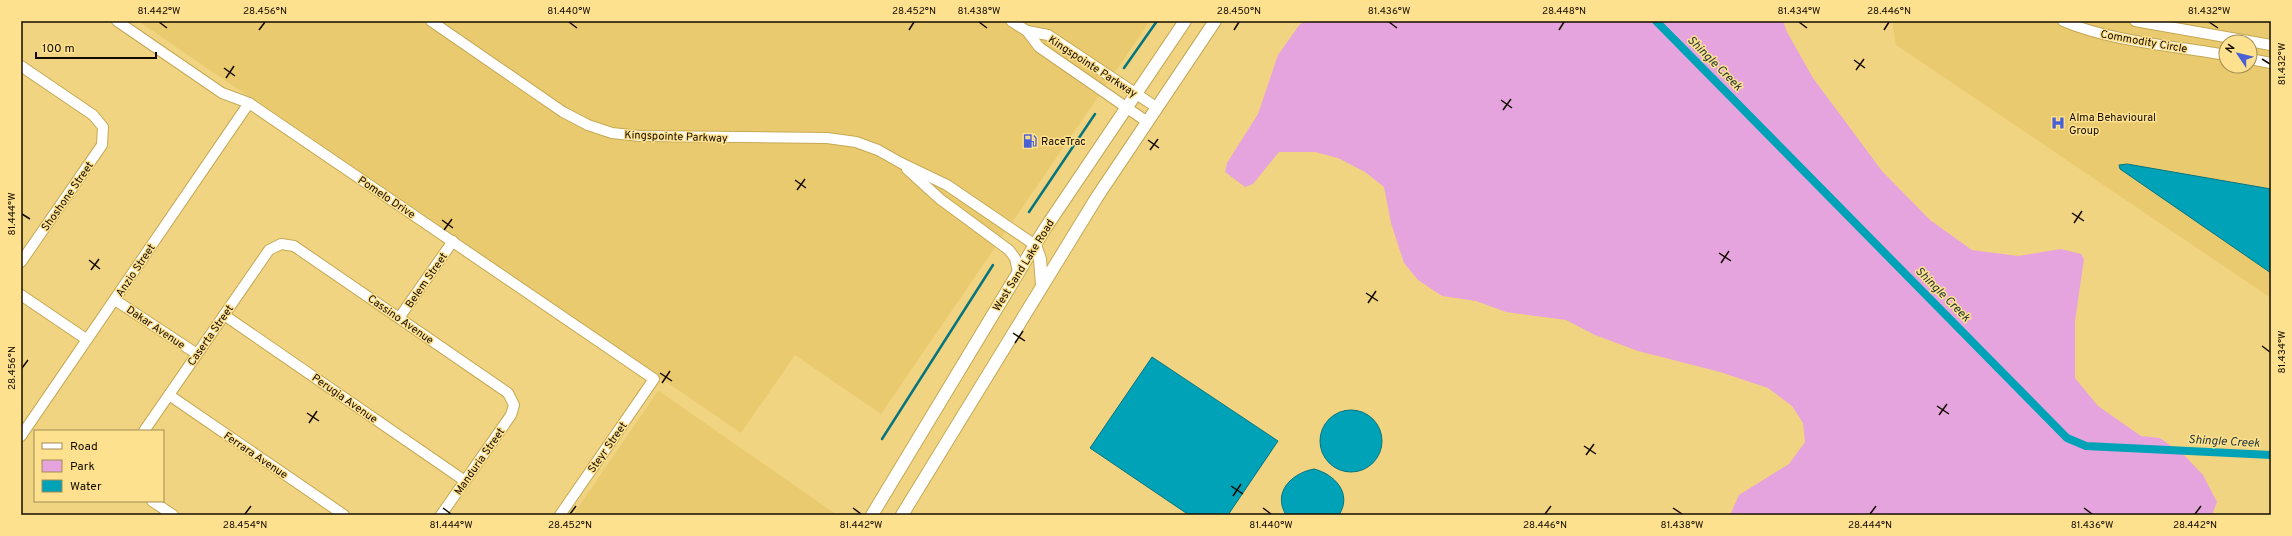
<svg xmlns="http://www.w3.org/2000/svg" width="2292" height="536" viewBox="0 0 2292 536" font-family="Overpass,sans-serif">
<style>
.built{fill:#eaca6e;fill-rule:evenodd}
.green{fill:#e5a4dd}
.water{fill:#00a2b7;stroke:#067580}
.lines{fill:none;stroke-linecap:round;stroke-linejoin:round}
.stream{stroke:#067580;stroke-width:2.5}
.canal{stroke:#00a2b7;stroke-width:8}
.minor-casing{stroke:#c5a956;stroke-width:12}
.major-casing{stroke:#c5a956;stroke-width:14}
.minor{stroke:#fff;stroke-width:10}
.major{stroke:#fff;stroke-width:12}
.ticks{fill:none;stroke:#130b00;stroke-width:1.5}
.labels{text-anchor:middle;stroke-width:3;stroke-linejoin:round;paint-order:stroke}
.street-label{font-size:11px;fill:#130b00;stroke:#fee18e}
.poi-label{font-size:11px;fill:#130b00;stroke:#fee18e;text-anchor:start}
.water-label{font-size:12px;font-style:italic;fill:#20363b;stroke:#fee18e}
.neatline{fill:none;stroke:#130b00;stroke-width:1.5}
.ticks-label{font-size:10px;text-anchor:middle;fill:#130b00}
</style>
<rect width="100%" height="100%" fill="#f1d481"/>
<g class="built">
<polygon points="138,21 1150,21 881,414 795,355 741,433"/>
<path d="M1892,21H2271V298L1896,45ZM2226,42H2250V66H2226Z"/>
<polygon points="658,391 659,391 837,515 573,515"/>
</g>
<polygon class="green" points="1308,21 1783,21 1787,32 1813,78 1882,171 1930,220 1972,250 2018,256 2061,249 2081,254 2084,259 2075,321 2075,378 2098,406 2141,436 2160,438 2185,456 2203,475 2217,502 2212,515 1730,515 1739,495 1789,464 1805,442 1803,423 1792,406 1768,388 1720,372 1638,351 1595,335 1566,320 1506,312 1476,301 1442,296 1418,280 1404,263 1391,223 1384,187 1365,172 1338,158 1315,152 1279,152 1253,184 1245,187 1225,172 1227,163 1258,114 1278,55 1300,24"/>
<g class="water">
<polygon points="2127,164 2271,189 2271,273 2120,169 2119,165"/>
<polygon points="1152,357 1278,441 1228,515 1189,515 1090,448"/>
<circle cx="1351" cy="441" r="31"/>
<path d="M1314,469C1334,474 1353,493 1339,515H1286C1272,492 1292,473 1314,469Z"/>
</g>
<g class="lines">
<g class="stream">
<polyline points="1124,68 1157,21"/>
<polyline points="1029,212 1095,114"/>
<polyline points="882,439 993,265"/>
</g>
<polyline class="canal" points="1656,21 2067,438 2086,446 2271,455"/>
<defs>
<g id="minor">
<polyline points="117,21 222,93 249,103 654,379 560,515"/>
<polyline points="431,21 563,112 588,125 612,133 640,136 827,138 856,142 878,150 901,163 947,185 1035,245"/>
<polyline points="1011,21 1027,31 1048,35 1156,107"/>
<path d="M2063,21C2109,41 2175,46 2226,55"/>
<polyline points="2135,21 2271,45"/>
<polyline points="1027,31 1039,47 1146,121"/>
<polyline points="2250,59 2271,63"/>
<polyline points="21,66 93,115 103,127 102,145 21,262"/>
<polyline points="907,169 940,199 1009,250 1015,258 1018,272"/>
<polyline points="21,295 86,339"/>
<polyline points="115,300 197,354"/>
<polyline points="224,315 465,481"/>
<polyline points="399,318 453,241"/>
<polyline points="169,395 344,515"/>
<polyline points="144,431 269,250 281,244 294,246 508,393 514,405 511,415 441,515"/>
<polyline points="21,436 249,103"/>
<polyline points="152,501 173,515"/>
</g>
<g id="major">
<polyline points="1035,245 1040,259 1042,285"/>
<polyline points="872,515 1044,230 1185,21"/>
<polyline points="902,515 1097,197 1215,21"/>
</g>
</defs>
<use href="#minor" class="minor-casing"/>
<use href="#major" class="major-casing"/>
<use href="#minor" class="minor"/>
<use href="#major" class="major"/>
</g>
<path class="ticks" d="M159,22L167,28M569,22L577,28M979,22L987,28M1389,22L1397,28M1799,22L1807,28M2209,22L2218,28M259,30L265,22M909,30L914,22M1234,30L1239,22M1559,30L1564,22M1884,30L1889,22M2262,59L2270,64M1854,60L1865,68M224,68L235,76M1856,70L1864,59M226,78L234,66M1501,100L1512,108M1503,110L1511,99M1148,140L1159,148M1150,150L1158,139M795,180L806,188M797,190L805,179M2072,213L2084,221M22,214L30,219M442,220L453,228M2074,223L2082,211M444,230L452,219M1719,253L1731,261M89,260L100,269M1721,263L1729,251M91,270L99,259M1366,293L1378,301M1368,303L1376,291M1013,333L1025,341M1015,343L1023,331M2262,346L2270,352M22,368L28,360M660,373L672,381M662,383L670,371M1937,406L1949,414M307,413L319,421M1939,415L1947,404M309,423L317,411M1584,446L1596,454M1586,455L1594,444M1231,486L1243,494M1233,496L1241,484M443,508L451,514M853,508L861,514M1263,508L1271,514M1673,508L1682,514M2084,508L2092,514M245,514L251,506M570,514L576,506M1545,514L1551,506M1870,514L1876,506M2195,514L2201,506"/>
<defs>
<symbol id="hospital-bare" viewBox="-9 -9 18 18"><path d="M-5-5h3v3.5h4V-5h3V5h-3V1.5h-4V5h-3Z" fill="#4a60d5" stroke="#fee18e" stroke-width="2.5" paint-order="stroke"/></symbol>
<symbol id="fuel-bare" viewBox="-9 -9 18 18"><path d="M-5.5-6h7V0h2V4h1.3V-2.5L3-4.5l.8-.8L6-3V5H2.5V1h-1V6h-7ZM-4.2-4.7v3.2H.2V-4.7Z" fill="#4a60d5" stroke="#fee18e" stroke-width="2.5" paint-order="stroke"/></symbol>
</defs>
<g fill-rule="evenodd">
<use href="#hospital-bare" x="2048" y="113" width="20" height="20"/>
<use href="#fuel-bare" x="1020" y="131" width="20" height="20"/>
</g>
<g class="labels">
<g class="street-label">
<text transform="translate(2144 41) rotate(10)" y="4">Commodity Circle</text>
<text transform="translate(1093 66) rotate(33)" y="4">Kingspointe Parkway</text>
<text transform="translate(676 136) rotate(2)" y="4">Kingspointe Parkway</text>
<text transform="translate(67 196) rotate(-55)" y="4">Shoshone Street</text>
<text transform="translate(387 197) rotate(34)" y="4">Pomelo Drive</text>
<text transform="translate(1023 265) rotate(-58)" y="4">West Sand Lake Road</text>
<text transform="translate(135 270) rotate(-56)" y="4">Anzio Street</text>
<text transform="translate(426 280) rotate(-55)" y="4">Belem Street</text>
<text transform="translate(401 319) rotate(35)" y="4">Cassino Avenue</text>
<text transform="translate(156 327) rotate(34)" y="4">Dakar Avenue</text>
<text transform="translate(210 335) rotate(-55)" y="4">Caserta Street</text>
<text transform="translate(345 398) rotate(35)" y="4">Perugia Avenue</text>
<text transform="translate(607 447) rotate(-55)" y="4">Steyr Street</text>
<text transform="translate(256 455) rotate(34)" y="4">Ferrara Avenue</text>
<text transform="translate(479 461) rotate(-55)" y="4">Manduria Street</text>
</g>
<g class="poi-label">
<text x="2069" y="121">Alma Behavioural<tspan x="2069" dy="13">Group</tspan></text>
<text x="1041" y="145">RaceTrac</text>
</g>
<g class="water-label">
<text transform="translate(1715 63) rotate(45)" y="4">Shingle Creek</text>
<text transform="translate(1943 294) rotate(45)" y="4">Shingle Creek</text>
<text transform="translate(2224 441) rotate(3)" y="4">Shingle Creek</text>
</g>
</g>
<rect width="2292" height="536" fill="none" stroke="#fee18e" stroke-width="44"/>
<rect x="34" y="430" width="130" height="72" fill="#fee18e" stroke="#a08b55"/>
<rect x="42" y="443" width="20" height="6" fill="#ffffff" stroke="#a08b55"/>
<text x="70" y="450" font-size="12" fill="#130b00">Road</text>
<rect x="42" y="460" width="20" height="12" fill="#e5a4dd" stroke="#a08b55"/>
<text x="70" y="470" font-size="12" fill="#130b00">Park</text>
<rect x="42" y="480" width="20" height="12" fill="#00a2b7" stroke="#a08b55"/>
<text x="70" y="490" font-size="12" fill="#130b00">Water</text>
<g transform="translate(2238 54) rotate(305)"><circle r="19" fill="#fee18e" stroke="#a08b55"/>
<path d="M0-3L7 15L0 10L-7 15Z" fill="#4a60d5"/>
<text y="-6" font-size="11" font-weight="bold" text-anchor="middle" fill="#130b00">N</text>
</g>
<path d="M36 52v6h120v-6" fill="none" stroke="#130b00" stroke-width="2"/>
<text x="42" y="52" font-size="12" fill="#130b00" stroke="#fee18e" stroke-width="3" paint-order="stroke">100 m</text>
<rect x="22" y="22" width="2248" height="492" class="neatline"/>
<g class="ticks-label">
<text x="159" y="14">81.442°W</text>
<text x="265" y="14">28.456°N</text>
<text x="569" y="14">81.440°W</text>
<text x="914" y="14">28.452°N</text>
<text x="979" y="14">81.438°W</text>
<text x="1239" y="14">28.450°N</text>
<text x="1389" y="14">81.436°W</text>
<text x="1564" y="14">28.448°N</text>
<text x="1799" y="14">81.434°W</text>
<text x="1889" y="14">28.446°N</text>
<text x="2209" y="14">81.432°W</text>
<text transform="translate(2281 64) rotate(-90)" y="4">81.432°W</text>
<text transform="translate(11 214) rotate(-90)" y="4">81.444°W</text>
<text transform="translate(2281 352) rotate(-90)" y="4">81.434°W</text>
<text transform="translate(11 368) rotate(-90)" y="4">28.456°N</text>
<text x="245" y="528">28.454°N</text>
<text x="451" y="528">81.444°W</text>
<text x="570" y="528">28.452°N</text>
<text x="861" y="528">81.442°W</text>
<text x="1271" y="528">81.440°W</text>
<text x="1545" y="528">28.446°N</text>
<text x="1682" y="528">81.438°W</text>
<text x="1870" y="528">28.444°N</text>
<text x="2092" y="528">81.436°W</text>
<text x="2195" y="528">28.442°N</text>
</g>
</svg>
